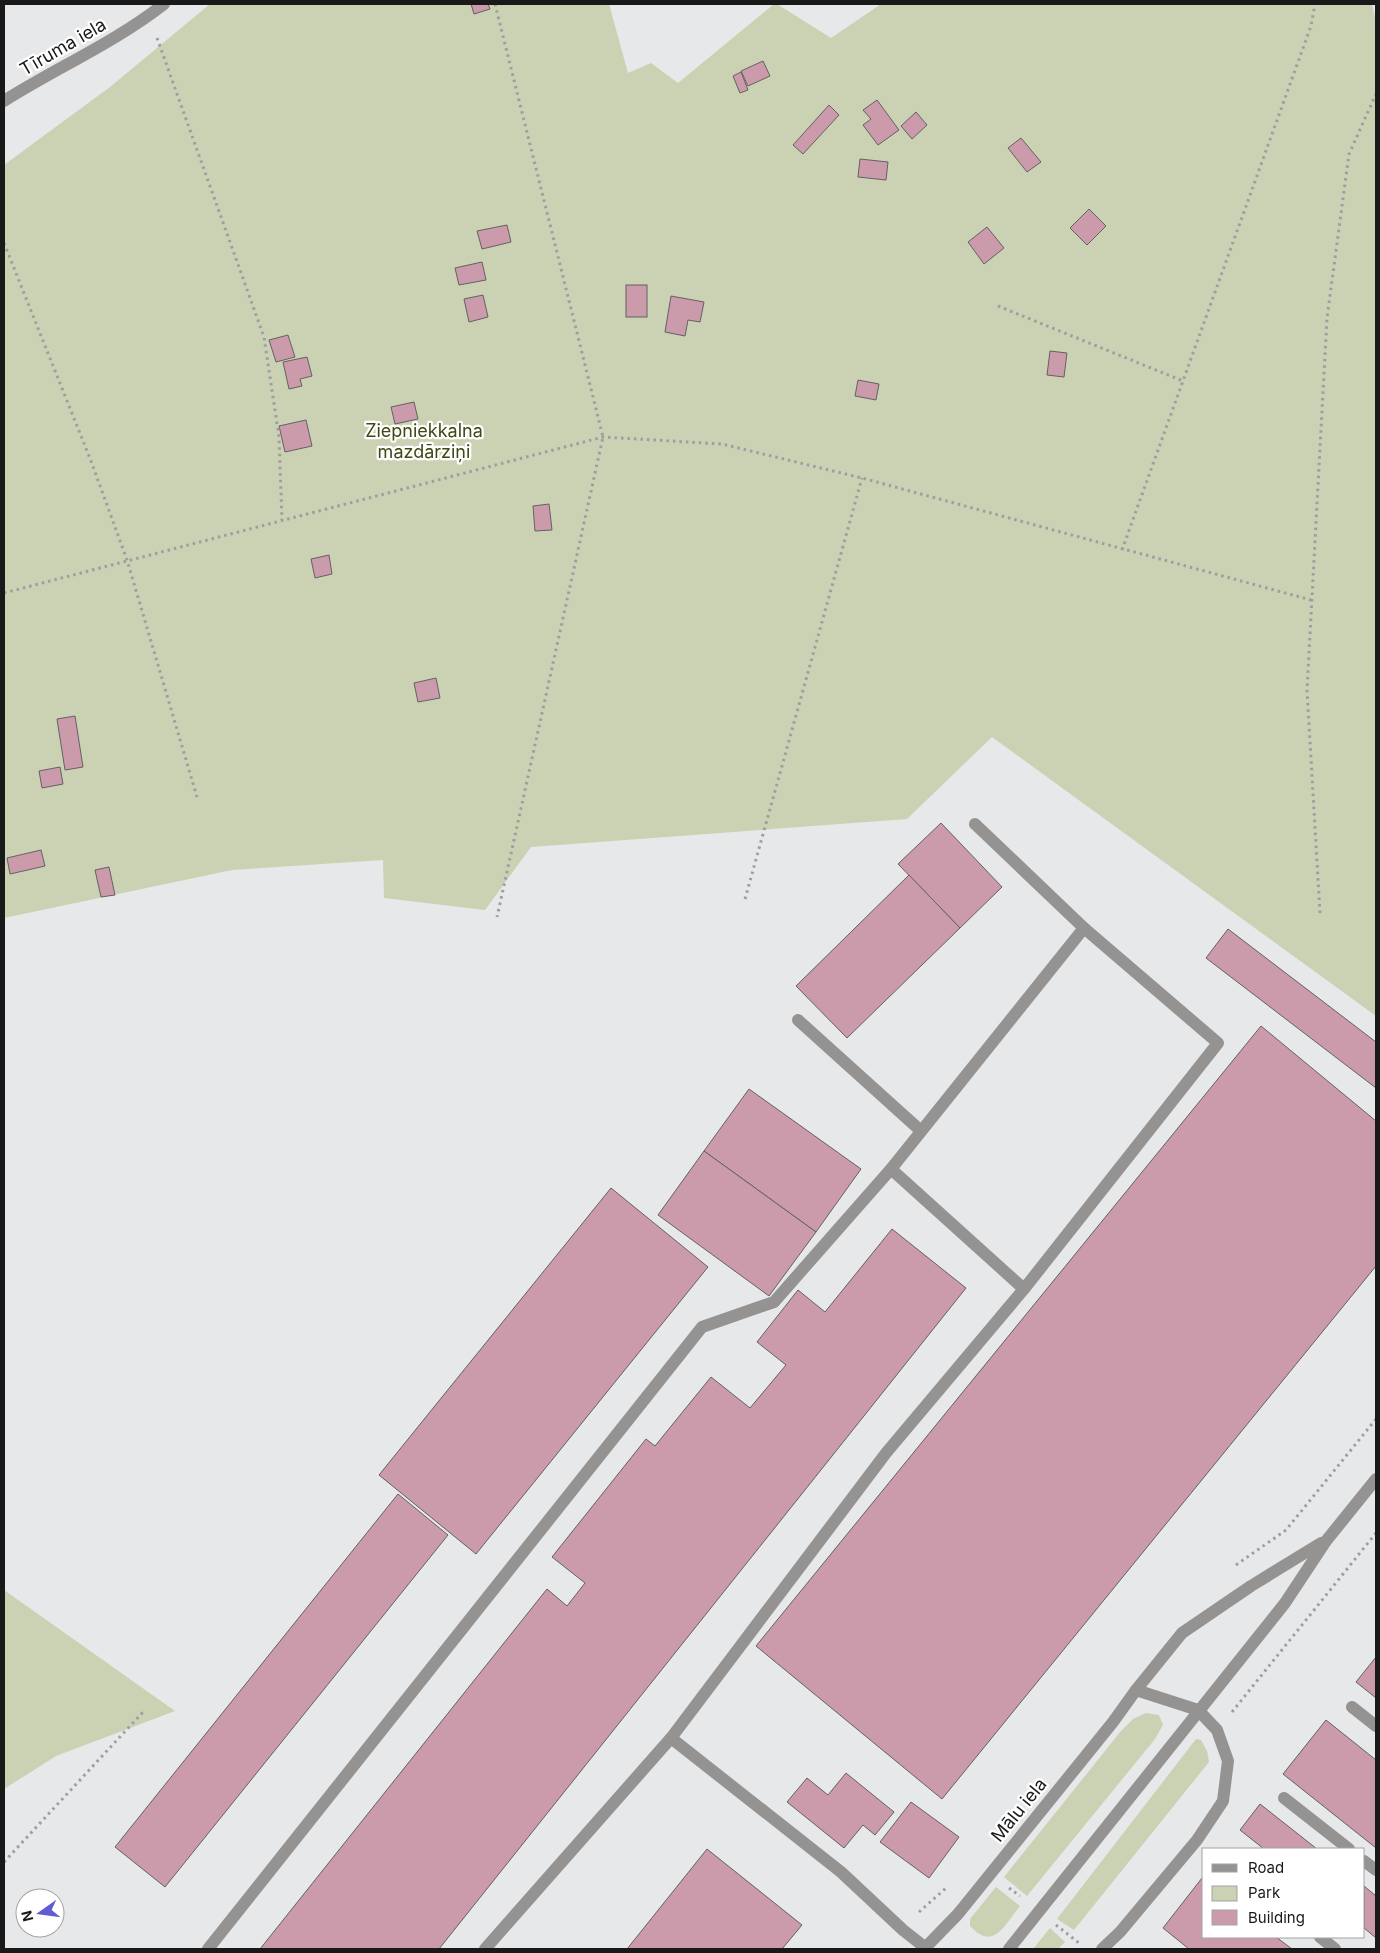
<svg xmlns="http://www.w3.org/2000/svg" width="1380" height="1953" viewBox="0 0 1380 1953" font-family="Inter,sans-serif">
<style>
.green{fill:#cbd1b3}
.building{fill:#cb9bab;stroke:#636162}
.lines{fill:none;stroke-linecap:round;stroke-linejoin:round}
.path{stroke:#9e9ea0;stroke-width:3;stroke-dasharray:2.5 4;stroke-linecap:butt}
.minor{stroke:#949392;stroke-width:12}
.labels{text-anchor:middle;stroke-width:4.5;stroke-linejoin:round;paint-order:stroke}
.street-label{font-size:18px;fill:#19191a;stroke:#fff}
.park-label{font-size:18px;fill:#414815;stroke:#fff}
</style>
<rect width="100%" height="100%" fill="#e7e8ea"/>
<g class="green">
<polygon points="210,4 609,4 628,73 651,63 678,83 774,4 777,4 831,38 881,4 1372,4 1376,22 1376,1016 992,737 907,819 531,847 485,910 384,898 383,860 232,870 4,918 4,165 110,87"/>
<polygon points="4,1590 175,1711 56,1756 4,1789"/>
<polygon points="1146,1713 1159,1715 1163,1725 1155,1739 1027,1896 1004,1877 1121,1731 1133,1719"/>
<polygon points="1196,1739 1201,1740 1207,1751 1209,1762 1074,1930 1057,1919"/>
<path d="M996,1887L1020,1906C1005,1924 994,1952 970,1926V1919Z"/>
<polygon points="1050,1928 1065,1942 1058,1949 1033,1949"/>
</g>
<g class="building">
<polygon points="471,4 488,4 490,9 474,14"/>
<polygon points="763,61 770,76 748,86 741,71"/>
<polygon points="741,72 748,90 740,93 733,76"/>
<polygon points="877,100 899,130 878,145 863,125 871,119 863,110"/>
<polygon points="829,105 839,115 803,154 793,145"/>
<polygon points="916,112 927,125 912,139 901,126"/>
<polygon points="1021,138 1041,162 1027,172 1008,148"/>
<polygon points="860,159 888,162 886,180 858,177"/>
<polygon points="1089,209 1106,226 1087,245 1070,228"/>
<polygon points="507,225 511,242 482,249 477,231"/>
<polygon points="987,227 1004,248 984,264 968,242"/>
<polygon points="482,262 486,280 459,285 455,268"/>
<rect x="626" y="285" width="21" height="32"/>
<polygon points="483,295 488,317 469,322 464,299"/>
<polygon points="671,296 704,302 700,322 688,320 685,336 665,332"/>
<polygon points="288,335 295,357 276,362 269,340"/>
<polygon points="1050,351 1067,353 1064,377 1047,375"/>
<polygon points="307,357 312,376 300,379 302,386 289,389 283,362"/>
<polygon points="858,380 879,384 876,400 855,396"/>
<polygon points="414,402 418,419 395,424 391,407"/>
<polygon points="306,420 312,446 285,452 279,426"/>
<polygon points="549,504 552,530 535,531 533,506"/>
<polygon points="329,555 332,574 315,578 311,559"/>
<polygon points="436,678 440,698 418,702 414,683"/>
<polygon points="75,716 83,767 65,770 57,719"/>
<polygon points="60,767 63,784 42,788 39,771"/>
<polygon points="941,823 1002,887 960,928 898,864"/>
<polygon points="41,850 45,866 10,874 7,858"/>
<polygon points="109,867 115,895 101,897 95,870"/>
<polygon points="909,875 960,928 847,1038 796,986"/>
<polygon points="1228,929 1376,1042 1376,1088 1206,958"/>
<polygon points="1261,1026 1376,1121 1376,1266 942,1799 756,1646"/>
<polygon points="749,1089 861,1169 816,1232 704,1151"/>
<polygon points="704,1151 816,1232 769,1296 658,1215"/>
<polygon points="611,1188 708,1267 476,1554 379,1475"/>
<polygon points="892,1229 966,1288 439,1949 260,1949 547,1589 567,1606 585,1583 552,1557 646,1439 655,1446 711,1377 750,1408 786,1365 757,1342 798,1290 825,1312"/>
<polygon points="398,1494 448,1535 165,1887 115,1847"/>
<polygon points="1376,1657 1376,1698 1356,1682"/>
<polygon points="1326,1720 1376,1760 1376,1848 1283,1774"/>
<polygon points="846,1773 894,1812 875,1835 863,1825 844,1848 787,1802 807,1778 828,1795"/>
<polygon points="911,1802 959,1837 929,1878 880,1842"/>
<polygon points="1260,1804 1317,1849 1264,1849 1240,1830"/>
<polygon points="707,1849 802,1925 782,1949 627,1949"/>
<polygon points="1202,1878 1204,1879 1204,1937 1276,1937 1292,1949 1189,1949 1163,1928"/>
<polygon points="1364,1886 1376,1896 1376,1938 1364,1928"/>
</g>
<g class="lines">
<g class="path">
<polyline points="495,4 603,437 497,917"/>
<polyline points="157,38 264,337 279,437 282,520"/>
<polyline points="4,243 91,461 127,560 197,797"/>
<polyline points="998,306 1183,381"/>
<polyline points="1122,550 1311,26 1315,4"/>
<polyline points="4,593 603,437 722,444 862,478 1311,600"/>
<polyline points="745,899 862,478"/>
<polyline points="1320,913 1307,690 1327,318 1349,154 1376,94"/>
<polyline points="1236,1565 1286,1530 1376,1419"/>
<polyline points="1232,1712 1376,1533"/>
<polyline points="4,1862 143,1712"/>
<polyline points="1009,1888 1020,1896"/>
<polyline points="919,1912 946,1888"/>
<polyline points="1056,1925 1079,1943"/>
</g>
<g class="minor">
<path d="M4,101C56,68 114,43 164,4"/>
<polyline points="975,824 1084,928"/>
<polyline points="798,1020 921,1131"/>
<polyline points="891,1169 1084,928 1218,1043 1024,1289"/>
<polyline points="1136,1690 1182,1633 1251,1586 1321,1543"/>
<polyline points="1352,1707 1376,1726"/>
<polyline points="671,1738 841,1872 903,1930 927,1949"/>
<polyline points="1284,1798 1349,1849"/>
<polyline points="1364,1861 1376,1870"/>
<polyline points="1320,1937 1335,1949"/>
<polyline points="208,1949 702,1327 774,1302 891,1169 1024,1289 886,1453 671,1738 485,1949"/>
<polyline points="924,1949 958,1914 1113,1722 1136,1690 1198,1710 1217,1730 1228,1761 1223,1801 1197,1840 1120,1932 1102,1949"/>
<polyline points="1009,1949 1285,1603 1326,1541 1376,1479"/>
</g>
</g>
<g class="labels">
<g class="street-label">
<text transform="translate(63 47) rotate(-30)" y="6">Tīruma iela</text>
<text transform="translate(1019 1810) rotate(-51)" y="6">Mālu iela</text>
</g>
<g class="park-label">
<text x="424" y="437">Ziepniekkalna<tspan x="424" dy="21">mazdārziņi</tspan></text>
</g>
</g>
<rect width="1380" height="1953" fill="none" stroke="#19191a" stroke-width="10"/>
<rect x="1202" y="1848" width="162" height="90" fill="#ffffff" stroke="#a3a3a3"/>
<rect x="1212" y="1864" width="25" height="8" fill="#949392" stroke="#a3a3a3"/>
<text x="1248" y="1873" font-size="15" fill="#19191a">Road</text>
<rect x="1212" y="1886" width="25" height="15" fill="#cbd1b3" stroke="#a3a3a3"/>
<text x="1248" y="1898" font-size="15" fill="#19191a">Park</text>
<rect x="1212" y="1910" width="25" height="15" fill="#cb9bab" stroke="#a3a3a3"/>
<text x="1248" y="1923" font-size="15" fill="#19191a">Building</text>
<g transform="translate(40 1913) rotate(256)"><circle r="24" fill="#ffffff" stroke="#a3a3a3"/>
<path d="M0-4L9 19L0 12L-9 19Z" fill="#605cd5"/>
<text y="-8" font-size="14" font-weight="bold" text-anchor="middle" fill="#19191a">N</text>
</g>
</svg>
